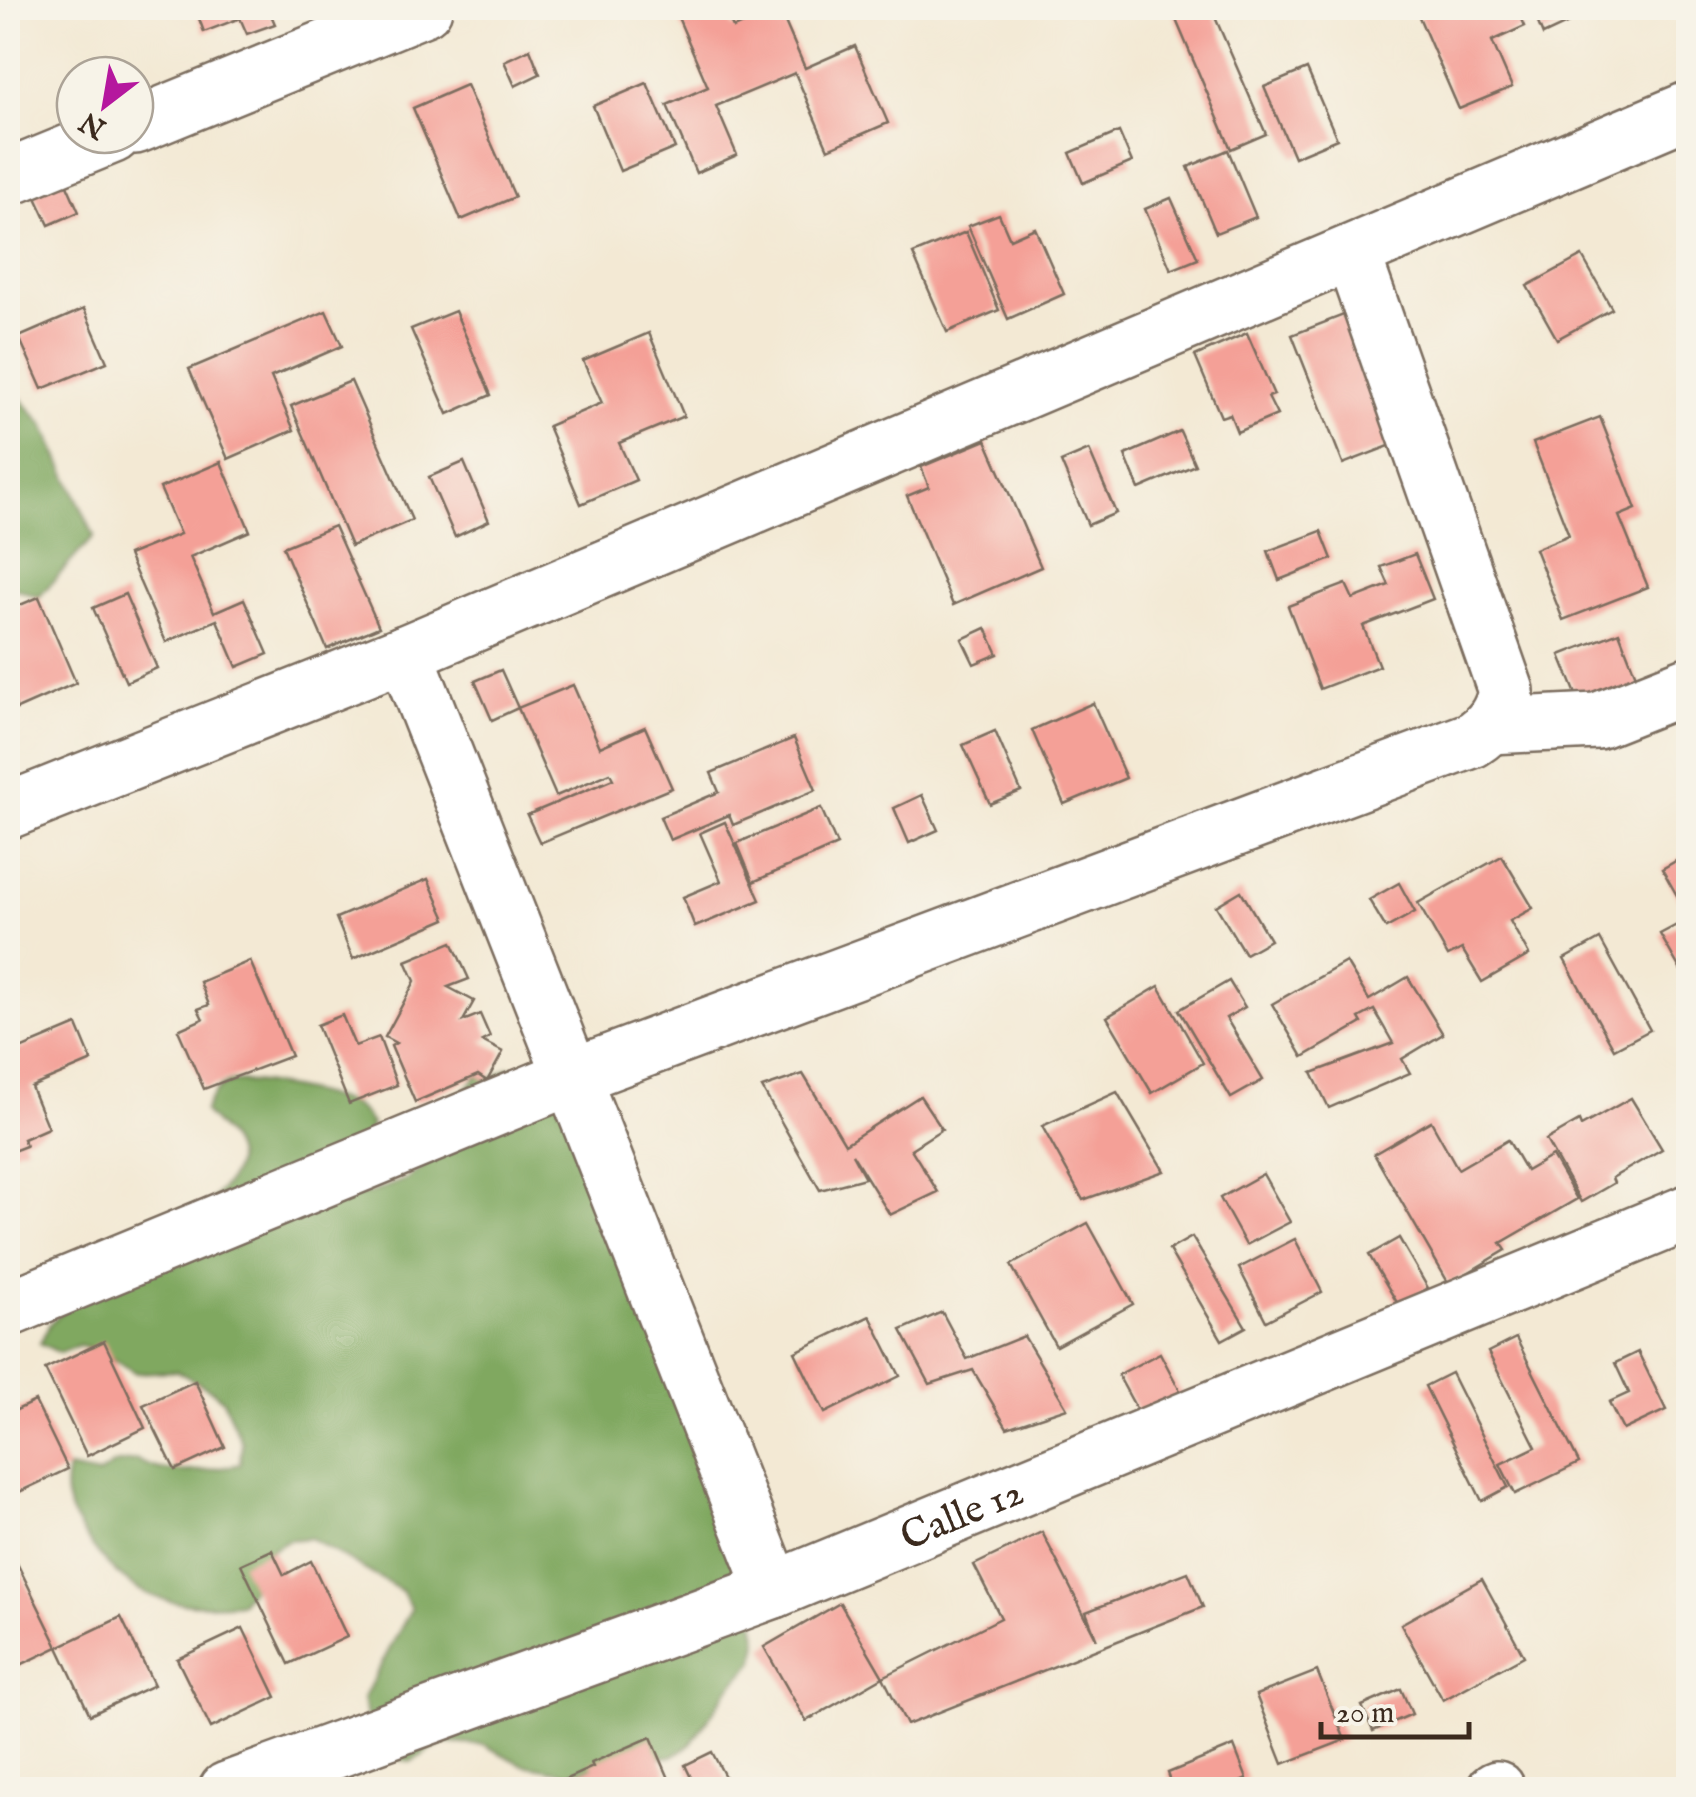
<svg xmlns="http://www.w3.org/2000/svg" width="1696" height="1797" viewBox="0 0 1696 1797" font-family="'IM FELL English',serif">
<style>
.forest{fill:#80a860;stroke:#5e693f;stroke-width:2.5}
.building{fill:#f4a097}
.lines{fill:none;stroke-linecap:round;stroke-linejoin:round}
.street-casing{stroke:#7b6d5e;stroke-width:60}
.street{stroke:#fff;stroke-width:55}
.labels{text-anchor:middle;stroke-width:9;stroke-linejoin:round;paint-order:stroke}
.street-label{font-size:40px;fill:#3b2a1e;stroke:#f7f3e8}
</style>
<rect width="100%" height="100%" fill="#f7f3e8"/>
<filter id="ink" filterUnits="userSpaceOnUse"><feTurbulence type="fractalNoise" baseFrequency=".01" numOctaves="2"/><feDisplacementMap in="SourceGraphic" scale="20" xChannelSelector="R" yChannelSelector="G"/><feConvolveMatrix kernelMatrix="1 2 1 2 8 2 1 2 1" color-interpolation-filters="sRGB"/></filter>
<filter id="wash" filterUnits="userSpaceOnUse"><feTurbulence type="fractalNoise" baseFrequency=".0048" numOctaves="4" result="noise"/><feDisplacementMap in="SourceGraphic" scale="40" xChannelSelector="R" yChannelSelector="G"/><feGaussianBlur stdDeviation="2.25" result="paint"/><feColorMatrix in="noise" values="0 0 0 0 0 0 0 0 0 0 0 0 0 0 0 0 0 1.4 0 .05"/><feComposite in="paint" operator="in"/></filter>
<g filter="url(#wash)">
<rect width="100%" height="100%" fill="#f3e9d4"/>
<g class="forest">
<polygon points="8,395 18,396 44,425 94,536 39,597 8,586"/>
<path d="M509,1068L529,1073L567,1097L713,1407L758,1641L755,1661L727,1691L691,1744L672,1756L608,1764L567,1773L524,1765L484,1745L444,1743L410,1762C370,1753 371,1734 363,1699L411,1609L402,1591L310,1538L288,1540L265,1553L263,1573L240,1603C166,1610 125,1597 83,1533C68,1510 61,1496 68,1469L98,1475L114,1464L137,1460C166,1477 207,1472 240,1464L242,1443L223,1400L213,1391L177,1371L136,1373L99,1350L79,1345L60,1353L40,1343L49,1325L63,1311C99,1285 231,1204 236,1163C238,1142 217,1126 204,1112C210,1099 214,1089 228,1083C244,1076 340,1096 356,1107C362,1111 367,1118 371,1124L347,1194H368L407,1179L423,1167L449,1110L478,1075L487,1081Z"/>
</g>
<g id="blocks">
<g class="building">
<polygon points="195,8 268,8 275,24 247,34 240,18 204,32"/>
<polygon points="674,8 724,8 733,28 779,8 805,68 855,46 888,123 828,149 795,73 716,106 737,155 696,173 667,105 708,87"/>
<polygon points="1171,8 1211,8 1266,134 1231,149"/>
<polygon points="1422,8 1517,8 1525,26 1492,41 1512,87 1459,109 1416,10"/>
<polygon points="1532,8 1565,8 1571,22 1543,35"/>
<polygon points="530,49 540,74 515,86 504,61"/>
<polygon points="1307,69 1337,139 1294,157 1264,87"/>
<polygon points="647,83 675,148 620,171 593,106"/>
<polygon points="466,85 515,197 461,220 413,108"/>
<polygon points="1119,132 1132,162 1083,183 1070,153"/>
<polygon points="1228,150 1256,217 1216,233 1188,167"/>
<polygon points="63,176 79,212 49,225 32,189"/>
<polygon points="1171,198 1198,259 1171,270 1145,209"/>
<polygon points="999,214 1010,239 1035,228 1064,294 1008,319 968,226"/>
<polygon points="966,232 999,310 947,332 913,254"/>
<polygon points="1582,256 1612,309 1557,339 1527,286"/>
<polygon points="84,309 107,362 42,389 19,337"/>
<polygon points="326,311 342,346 271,377 294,430 228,459 189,369"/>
<polygon points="455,311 491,395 448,414 411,329"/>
<polygon points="1346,314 1397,443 1343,464 1292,335"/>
<polygon points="649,333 684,416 619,443 636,480 581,504 548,426 602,403 583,361"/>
<polygon points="1247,333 1274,395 1268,397 1277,415 1237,432 1230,414 1221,417 1195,356"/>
<polygon points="351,381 412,520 351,546 291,406"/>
<polygon points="1600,417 1636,509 1619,516 1648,587 1563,620 1535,549 1569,535 1533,443"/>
<polygon points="1180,431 1195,465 1139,489 1125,455"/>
<polygon points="986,440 1041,567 953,605 907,496 929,487 921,467"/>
<polygon points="1089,450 1116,513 1088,525 1061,462"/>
<polygon points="221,462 250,531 190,557 214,612 244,599 268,654 237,667 217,620 166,642 128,555 180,534 160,488"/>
<polygon points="464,462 489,521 455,537 429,477"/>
<polygon points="334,526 379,627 327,649 283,547"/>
<polygon points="1321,531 1332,559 1279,580 1268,551"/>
<polygon points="1415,554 1433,599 1363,626 1379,666 1320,689 1288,606 1346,584 1353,599 1389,585 1381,567"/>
<polygon points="125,594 157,668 126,682 93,608"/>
<polygon points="39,597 76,683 17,709 8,687 8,610"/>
<polygon points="986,628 998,654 974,664 962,639"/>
<polygon points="1619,632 1642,691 1584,714 1560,655"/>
<polygon points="501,670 518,708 573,685 600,747 645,727 672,788 540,843 527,815 613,779 610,773 556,796 518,708 492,720 475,681"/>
<polygon points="1093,703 1126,778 1064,804 1032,730"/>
<polygon points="995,731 1021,791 990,804 963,745"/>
<polygon points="794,738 816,790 733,825 729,815 670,840 660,817 719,792 711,773"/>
<polygon points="922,795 938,830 909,843 894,808"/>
<polygon points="821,808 837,845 753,882 737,843"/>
<polygon points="725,822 760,900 695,927 683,897 721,881 700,833"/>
<polygon points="1688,854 1688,915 1662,869"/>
<polygon points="1502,856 1533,908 1510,921 1529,955 1482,982 1462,949 1448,956 1418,903"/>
<polygon points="428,879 446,919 353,959 336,918"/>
<polygon points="1399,883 1415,912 1386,928 1369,900"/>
<polygon points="1241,891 1270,940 1245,954 1216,906"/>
<polygon points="1688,919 1688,983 1660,934"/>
<polygon points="1600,939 1650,1030 1614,1049 1564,959"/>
<polygon points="452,942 469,979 448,987 474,1001 463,1021 480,1014 490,1037 482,1041 503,1052 487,1081 478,1075 415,1102 391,1046 396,1043 385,1037 415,981 406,961"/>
<polygon points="250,961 291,1056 204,1089 178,1030 203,1019 198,1009 209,1005 200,982"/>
<polygon points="1346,962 1369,1000 1408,977 1443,1034 1402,1059 1410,1073 1329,1108 1312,1073 1393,1043 1374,1010 1359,1018 1362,1023 1303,1057 1272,1004"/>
<polygon points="1229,981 1245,1007 1226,1018 1263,1080 1231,1098 1179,1010"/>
<polygon points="1159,986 1203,1063 1152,1093 1107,1017"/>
<polygon points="342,1015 355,1046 379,1037 397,1085 349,1104 317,1025"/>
<polygon points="77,1025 92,1061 31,1087 48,1128 23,1139 26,1146 8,1153 8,1054"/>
<polygon points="803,1074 845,1144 920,1096 942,1129 911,1149 938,1192 890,1215 852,1154 865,1178 820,1190 762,1088"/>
<polygon points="1117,1092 1164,1171 1083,1200 1042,1126"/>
<polygon points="1631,1098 1662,1149 1612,1178 1614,1183 1581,1202 1546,1140 1579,1121 1581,1126"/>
<polygon points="1431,1121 1458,1169 1508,1140 1526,1171 1552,1156 1577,1199 1501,1243 1506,1250 1449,1284 1374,1154"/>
<polygon points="1263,1174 1290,1222 1246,1245 1220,1198"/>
<polygon points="1088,1223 1133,1304 1056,1346 1011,1265"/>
<polygon points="1192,1237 1246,1327 1222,1340 1169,1250"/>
<polygon points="1399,1238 1428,1288 1399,1306 1369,1255"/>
<polygon points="1295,1239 1322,1292 1266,1321 1239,1268"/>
<polygon points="942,1312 967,1359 1024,1336 1067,1408 1007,1428 973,1370 930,1384 901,1330"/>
<polygon points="870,1316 900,1376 825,1413 795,1352"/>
<polygon points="1516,1338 1579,1463 1515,1494 1500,1464 1536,1447 1488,1352"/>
<polygon points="104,1341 145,1428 87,1456 45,1369"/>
<polygon points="1638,1352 1666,1410 1623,1430 1609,1402 1629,1393 1615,1363"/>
<polygon points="1160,1353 1187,1404 1142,1419 1118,1375"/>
<polygon points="1451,1373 1508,1487 1482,1501 1425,1386"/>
<polygon points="195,1381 225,1447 175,1470 143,1405"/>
<polygon points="35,1401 68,1469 15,1494 8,1477 8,1414"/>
<polygon points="1042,1532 1097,1640 1086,1612 1188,1572 1203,1607 907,1725 883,1677 1001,1618 974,1565"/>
<polygon points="272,1550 284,1575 311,1561 347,1637 289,1664 241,1564"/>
<polygon points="15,1559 58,1647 8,1671 8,1563"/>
<polygon points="1482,1579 1524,1656 1443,1700 1401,1624"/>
<polygon points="840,1603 883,1677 806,1721 764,1647"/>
<polygon points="121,1617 154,1685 90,1715 58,1647"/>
<polygon points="243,1628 276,1697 211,1728 177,1659"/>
<polygon points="1317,1671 1345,1740 1283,1764 1256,1695"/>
<polygon points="1401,1689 1412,1714 1373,1731 1362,1706"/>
<polygon points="651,1737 674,1790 566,1790 562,1781 593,1767 591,1763"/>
<polygon points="1234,1746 1247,1779 1223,1790 1174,1790 1168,1773"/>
<polygon points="712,1752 732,1790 697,1790 685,1765"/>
</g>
</g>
</g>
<g filter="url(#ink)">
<use href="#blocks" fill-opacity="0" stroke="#7b6d5e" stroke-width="2.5"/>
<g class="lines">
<defs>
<g id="street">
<polyline points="135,126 424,8"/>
<polyline points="8,178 113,135"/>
<polyline points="405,653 774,1590"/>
<polyline points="1490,726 1597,721 1688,685"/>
<polyline points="8,811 405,653 1688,110"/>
<path d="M8,1309L573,1076L1472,740C1491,728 1502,713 1506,691L1352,253"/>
<path id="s1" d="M227,1790L774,1590L1688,1213"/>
<polyline points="1495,1790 1497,1789"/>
</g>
</defs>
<use href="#street" class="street-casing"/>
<use href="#street" class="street"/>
</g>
</g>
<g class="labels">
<g class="street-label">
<text dy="14" stroke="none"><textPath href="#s1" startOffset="785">Calle 12</textPath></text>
</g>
</g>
<rect width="1696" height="1797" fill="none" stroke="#f7f3e8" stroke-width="40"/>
<g transform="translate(105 105) rotate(211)"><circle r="48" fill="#f7f3e8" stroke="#aca397" stroke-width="2.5"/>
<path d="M0-8L18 38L0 25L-18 38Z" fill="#b5179e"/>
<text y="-15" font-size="28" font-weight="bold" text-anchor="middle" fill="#3b2a1e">N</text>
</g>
<path d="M1321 1722v15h148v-15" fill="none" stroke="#3b2a1e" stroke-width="5"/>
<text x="1336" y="1722" font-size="30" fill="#3b2a1e" stroke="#f7f3e8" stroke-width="8" paint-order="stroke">20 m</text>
</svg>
